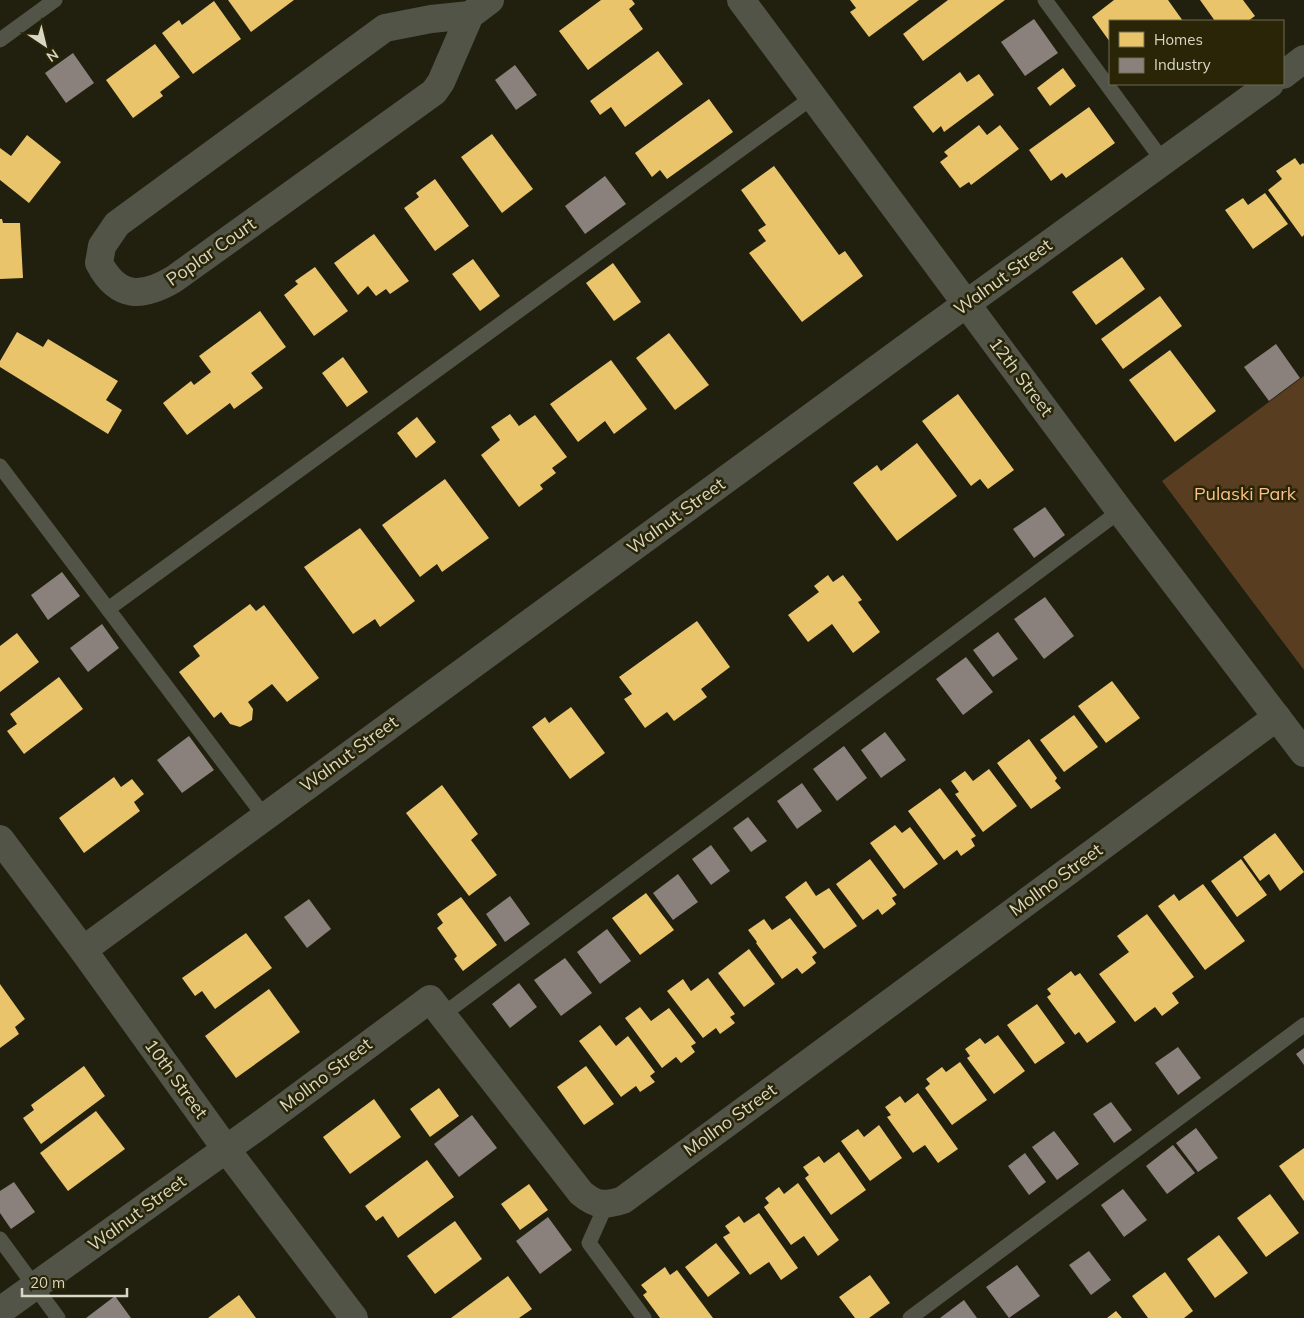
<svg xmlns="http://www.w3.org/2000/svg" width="1304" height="1318" viewBox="0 0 1304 1318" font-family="Mulish,sans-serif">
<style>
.green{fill:#593d21}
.homes{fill:#e9c46a}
.industry{fill:#8a817c}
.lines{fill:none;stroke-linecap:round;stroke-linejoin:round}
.service{stroke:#515446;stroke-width:15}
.minor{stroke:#515446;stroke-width:28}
.labels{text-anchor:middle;stroke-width:5;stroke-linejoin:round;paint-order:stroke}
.street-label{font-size:18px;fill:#d8d7c5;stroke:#292506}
.park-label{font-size:18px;fill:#fec085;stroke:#292506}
</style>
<rect width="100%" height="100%" fill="#211f0e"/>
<polygon class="green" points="1304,376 1304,670 1162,481"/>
<g class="homes">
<polygon points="228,0 294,0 251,32"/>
<polygon points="601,0 632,0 635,4 629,9 643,29 588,70 559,31"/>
<polygon points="850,0 919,0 869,37 850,12 856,8"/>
<polygon points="948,0 1005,0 923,61 903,34"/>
<polygon points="1114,0 1168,0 1183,21 1110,21 1110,42 1092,17"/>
<polygon points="1200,0 1243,0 1255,16 1248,21 1215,21"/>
<polygon points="214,1 241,39 193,74 162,33 179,20 182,25"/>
<polygon points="155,44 180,77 160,92 163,96 133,118 106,80"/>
<polygon points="658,51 683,84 625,127 611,107 600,115 590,101"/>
<polygon points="1063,68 1076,86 1050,106 1037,88"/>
<polygon points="960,72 967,82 979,74 994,95 944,132 941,126 933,133 913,107"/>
<polygon points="709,99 733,132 667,179 660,170 652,177 635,153"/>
<polygon points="1089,107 1115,143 1066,178 1062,173 1051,181 1029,150"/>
<polygon points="979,125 987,135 1000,125 1019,149 971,185 969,182 960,188 940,162 948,156 944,152"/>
<polygon points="492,134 533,189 502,213 461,157"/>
<polygon points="27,135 61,162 29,203 0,180 0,148 11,156"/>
<polygon points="1295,158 1300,165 1303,163 1304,164 1304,235 1302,237 1268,190 1282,179 1276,171"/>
<polygon points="774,166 839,255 845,251 863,276 802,322 749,253 766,241 758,230 766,225 741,190"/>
<polygon points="435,179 469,226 435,251 404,208 419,197 416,193"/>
<polygon points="1265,193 1288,224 1253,249 1225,210 1243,198 1248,205"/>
<polygon points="0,219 2,219 3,223 20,223 23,278 0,279"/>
<polygon points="374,234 409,281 390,294 386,289 376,296 368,286 358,295 334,263"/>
<polygon points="1122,257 1145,289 1096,325 1072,292"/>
<polygon points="473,259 500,296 480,311 452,274"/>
<polygon points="613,263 641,302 614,321 586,283"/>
<polygon points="315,267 348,311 314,336 284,295 298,284 295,281"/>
<polygon points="1160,296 1182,326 1123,369 1101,339"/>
<polygon points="260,311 286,347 251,373 263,388 234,409 230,403 187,435 163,403 191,381 194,385 211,372 199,356"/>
<polygon points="17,332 43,347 48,339 118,381 106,400 122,410 108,434 0,367 0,361"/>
<polygon points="669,333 709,385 675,410 636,358"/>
<polygon points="1170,350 1216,411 1175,442 1129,380"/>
<polygon points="343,357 368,392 347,407 322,373"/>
<polygon points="611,360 647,409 614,434 605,421 578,442 550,404"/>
<polygon points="958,394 1014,470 988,489 980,479 971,486 922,421"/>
<polygon points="510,414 519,426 535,415 567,457 552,468 556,473 540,485 543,489 519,507 481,455 500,440 491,427"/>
<polygon points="417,417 436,442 416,458 397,433"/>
<polygon points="917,443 957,496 897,541 853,483 877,465 881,471"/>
<polygon points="445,479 489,538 442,572 437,564 420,577 382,525"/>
<polygon points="360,528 415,601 380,627 375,619 353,634 304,567"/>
<polygon points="828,575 833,582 843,575 862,600 858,602 880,632 853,653 832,624 808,642 788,615 819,592 814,586"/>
<polygon points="250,604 256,611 264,605 319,678 287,702 272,684 248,702 253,709 252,720 240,727 230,724 221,712 214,718 179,672 200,656 193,646"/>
<polygon points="697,621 730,667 701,689 707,697 674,721 667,712 645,728 624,699 632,694 619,677"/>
<polygon points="17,633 39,662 0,692 0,646"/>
<polygon points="59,677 83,709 24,754 7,731 17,724 10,714"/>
<polygon points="1112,681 1140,718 1106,743 1078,706"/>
<polygon points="571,707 605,753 570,779 532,727 545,717 549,723"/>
<polygon points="1074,715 1098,747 1064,772 1040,740"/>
<polygon points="1029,739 1057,778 1055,781 1061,788 1031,809 997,763"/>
<polygon points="989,769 1017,806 983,832 955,794 959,792 951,781 965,771 973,781"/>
<polygon points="114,777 121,787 132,779 144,794 134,802 140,811 84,853 59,818"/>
<polygon points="442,785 478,834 471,840 497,875 469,896 406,813"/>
<polygon points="940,788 976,836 971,839 975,846 961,856 957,850 944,860 908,811"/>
<polygon points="895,825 902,833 910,827 938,864 904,889 870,843"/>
<polygon points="1275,833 1304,872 1280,891 1269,874 1260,881 1243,857"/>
<polygon points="870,859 897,895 892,898 896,904 882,915 878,909 863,920 836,884"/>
<polygon points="1241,859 1267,895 1237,917 1211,881"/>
<polygon points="806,881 816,896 829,888 857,926 824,949 785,897"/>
<polygon points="1203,884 1245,941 1205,970 1158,906 1174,894 1179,901"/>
<polygon points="646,893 674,930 640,955 612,918"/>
<polygon points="461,897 497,945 463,971 454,959 457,956 437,928 443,923 437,914"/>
<polygon points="1147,914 1194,977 1172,993 1179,1003 1162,1016 1155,1007 1135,1022 1099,974 1129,952 1117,936"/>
<polygon points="790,918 817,953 812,957 816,963 802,974 797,968 782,979 756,943 757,942 748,930 764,919 772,930"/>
<polygon points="246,933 272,968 215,1009 202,991 195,996 182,978"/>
<polygon points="749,949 775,984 744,1007 718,973"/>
<polygon points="1071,971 1075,976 1080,973 1116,1022 1087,1043 1079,1032 1075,1035 1047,997 1051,994 1047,989"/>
<polygon points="708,978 735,1014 730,1017 735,1023 720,1034 716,1028 703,1038 667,991 683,979 691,991"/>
<polygon points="0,984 25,1019 15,1027 19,1034 0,1048"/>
<polygon points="269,989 300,1032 236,1078 205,1036"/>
<polygon points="1037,1004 1065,1043 1035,1064 1007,1025"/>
<polygon points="640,1007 651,1021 669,1008 696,1043 691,1046 695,1052 681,1063 676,1057 662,1068 625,1018"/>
<polygon points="600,1025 616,1046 628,1036 655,1072 650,1076 655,1082 640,1092 636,1086 621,1097 579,1041"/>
<polygon points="998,1035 1025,1071 994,1094 967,1058 970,1056 965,1049 980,1038 985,1044"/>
<polygon points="960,1062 987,1100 952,1125 925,1088 930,1084 926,1079 942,1067 946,1072"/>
<polygon points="84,1066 105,1096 41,1144 23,1118 34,1110 31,1105"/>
<polygon points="586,1066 614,1104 584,1125 557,1087"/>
<polygon points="439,1088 459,1116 430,1137 410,1109"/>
<polygon points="918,1093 958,1149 938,1163 925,1145 913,1153 887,1117 891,1115 885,1107 900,1096 905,1103"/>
<polygon points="374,1099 401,1137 350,1174 323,1137"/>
<polygon points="96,1111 125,1149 68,1191 40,1153"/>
<polygon points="879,1125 902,1158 870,1181 841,1141 858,1129 864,1137"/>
<polygon points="1304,1148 1304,1201 1279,1166"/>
<polygon points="839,1152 866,1190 831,1215 805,1178 809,1175 803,1167 819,1156 824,1163"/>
<polygon points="427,1160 454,1197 398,1238 383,1216 376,1221 365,1206"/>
<polygon points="798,1183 839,1240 818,1256 804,1236 791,1245 764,1207 769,1203 765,1198 779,1187 784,1194"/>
<polygon points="529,1184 548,1210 520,1230 501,1204"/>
<polygon points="1270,1194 1299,1233 1266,1257 1237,1218"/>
<polygon points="759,1213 798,1268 781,1280 769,1262 750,1275 723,1237 730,1233 725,1226 739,1216 744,1223"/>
<polygon points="455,1221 482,1259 435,1294 407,1256"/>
<polygon points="1219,1235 1248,1273 1215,1298 1187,1259"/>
<polygon points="716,1243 740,1273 708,1297 685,1267"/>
<polygon points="665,1267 670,1275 677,1270 713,1318 660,1318 643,1295 647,1292 641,1285"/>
<polygon points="1165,1272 1193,1311 1184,1318 1148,1318 1132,1296"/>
<polygon points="870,1275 890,1303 869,1318 855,1318 839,1297"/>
<polygon points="508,1276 532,1309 519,1318 451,1318"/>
<polygon points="239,1295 256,1318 208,1318"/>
<polygon points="1116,1311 1122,1318 1107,1318"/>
</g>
<g class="industry">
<polygon points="1034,19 1058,53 1025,76 1001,42"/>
<polygon points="73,53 94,83 66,103 45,73"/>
<polygon points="515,65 537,95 516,110 495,80"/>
<polygon points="605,176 626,204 585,234 565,206"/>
<polygon points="1276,344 1300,378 1269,401 1244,367"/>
<polygon points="1045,507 1065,535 1034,558 1013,529"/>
<polygon points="62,572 80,596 48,620 31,595"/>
<polygon points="1045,597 1074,636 1044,659 1014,619"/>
<polygon points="102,624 119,648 88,672 70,648"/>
<polygon points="998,632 1018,659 993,677 973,650"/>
<polygon points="966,657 993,692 963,715 936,679"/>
<polygon points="885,732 906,760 881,778 861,750"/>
<polygon points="189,736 214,770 182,793 157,760"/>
<polygon points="844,746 867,778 837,801 813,769"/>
<polygon points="802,783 822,811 797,829 777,801"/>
<polygon points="748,817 767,841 751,852 733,828"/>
<polygon points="711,845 730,871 711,885 692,859"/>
<polygon points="678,874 698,902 673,920 653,893"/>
<polygon points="510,896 530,924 505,942 486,914"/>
<polygon points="309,899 331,929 307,948 284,917"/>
<polygon points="607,929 631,961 600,984 577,952"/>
<polygon points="565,958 592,993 561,1016 534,980"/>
<polygon points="519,983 537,1007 510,1028 492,1004"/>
<polygon points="1178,1047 1201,1078 1178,1095 1155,1063"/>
<polygon points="1304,1048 1304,1065 1296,1054"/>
<polygon points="1111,1102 1132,1130 1114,1143 1093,1114"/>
<polygon points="472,1115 497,1148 459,1177 434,1144"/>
<polygon points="1196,1128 1218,1158 1198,1172 1176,1143"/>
<polygon points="1054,1131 1079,1164 1057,1180 1032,1147"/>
<polygon points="1173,1145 1195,1173 1167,1194 1146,1166"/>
<polygon points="1025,1153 1046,1182 1029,1195 1008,1166"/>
<polygon points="14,1182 35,1212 11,1229 0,1213 0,1191"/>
<polygon points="1123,1189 1147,1220 1124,1237 1101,1205"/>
<polygon points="548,1217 572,1250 540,1274 516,1241"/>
<polygon points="1089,1251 1111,1280 1091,1295 1069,1265"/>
<polygon points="1017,1265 1040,1296 1009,1318 986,1287"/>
<polygon points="115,1296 131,1318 86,1318"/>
<polygon points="964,1300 977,1318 940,1318"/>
</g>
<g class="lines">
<g class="service">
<polyline points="1045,0 1163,161"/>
<polyline points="0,40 55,0"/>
<polyline points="0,466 264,816"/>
<polyline points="108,609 813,97"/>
<polyline points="441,1016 1120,511"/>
<polyline points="606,1205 589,1243 644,1318"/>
<polyline points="0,1239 58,1318"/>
<polyline points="910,1318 1304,1025"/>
</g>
<g class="minor">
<polyline points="741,0 1120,511 1304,753"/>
<path d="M470,15L441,82L434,92L174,279C142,298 118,299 99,263L102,246L117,224L385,28L431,19L470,15L490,0"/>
<polyline points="1283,75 1304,59"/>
<polyline points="0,839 83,950 226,1149 354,1318"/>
<polyline points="83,950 926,333 1270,84"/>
<path d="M0,1311L260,1125L430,999L581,1193C597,1206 604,1206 623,1200L1277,717"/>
</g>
</g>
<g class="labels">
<g class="street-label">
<text transform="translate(211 252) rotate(-35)" y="6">Poplar Court</text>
<text transform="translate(1003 277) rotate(-36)" y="6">Walnut Street</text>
<text transform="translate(1021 377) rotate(53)" y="6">12th Street</text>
<text transform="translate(676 516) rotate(-36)" y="6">Walnut Street</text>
<text transform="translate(349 754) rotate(-36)" y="6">Walnut Street</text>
<text transform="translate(1056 880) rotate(-36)" y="6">Mollno Street</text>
<text transform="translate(326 1075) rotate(-37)" y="6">Mollno Street</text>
<text transform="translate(176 1079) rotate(54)" y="6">10th Street</text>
<text transform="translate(730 1120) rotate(-36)" y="6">Mollno Street</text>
<text transform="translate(137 1213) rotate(-36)" y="6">Walnut Street</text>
</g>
<g class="park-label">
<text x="1245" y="500">Pulaski Park</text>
</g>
</g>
<rect x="1109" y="20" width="175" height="65" fill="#292506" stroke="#6f6c52"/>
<rect x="1119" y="32" width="25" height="15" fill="#e9c46a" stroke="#6f6c52"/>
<text x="1154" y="45" font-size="15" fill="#d8d7c5">Homes</text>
<rect x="1119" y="58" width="25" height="15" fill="#8a817c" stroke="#6f6c52"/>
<text x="1154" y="70" font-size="15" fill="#d8d7c5">Industry</text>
<g transform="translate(45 45) rotate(145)" stroke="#292506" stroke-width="4" paint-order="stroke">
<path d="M0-4L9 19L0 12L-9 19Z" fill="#d8d7c5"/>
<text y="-8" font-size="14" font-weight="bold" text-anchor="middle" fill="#d8d7c5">N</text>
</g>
<path d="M22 1288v8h105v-8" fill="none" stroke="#d8d7c5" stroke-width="2.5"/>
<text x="30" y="1288" font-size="15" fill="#d8d7c5" stroke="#292506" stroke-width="4" paint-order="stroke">20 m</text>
</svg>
